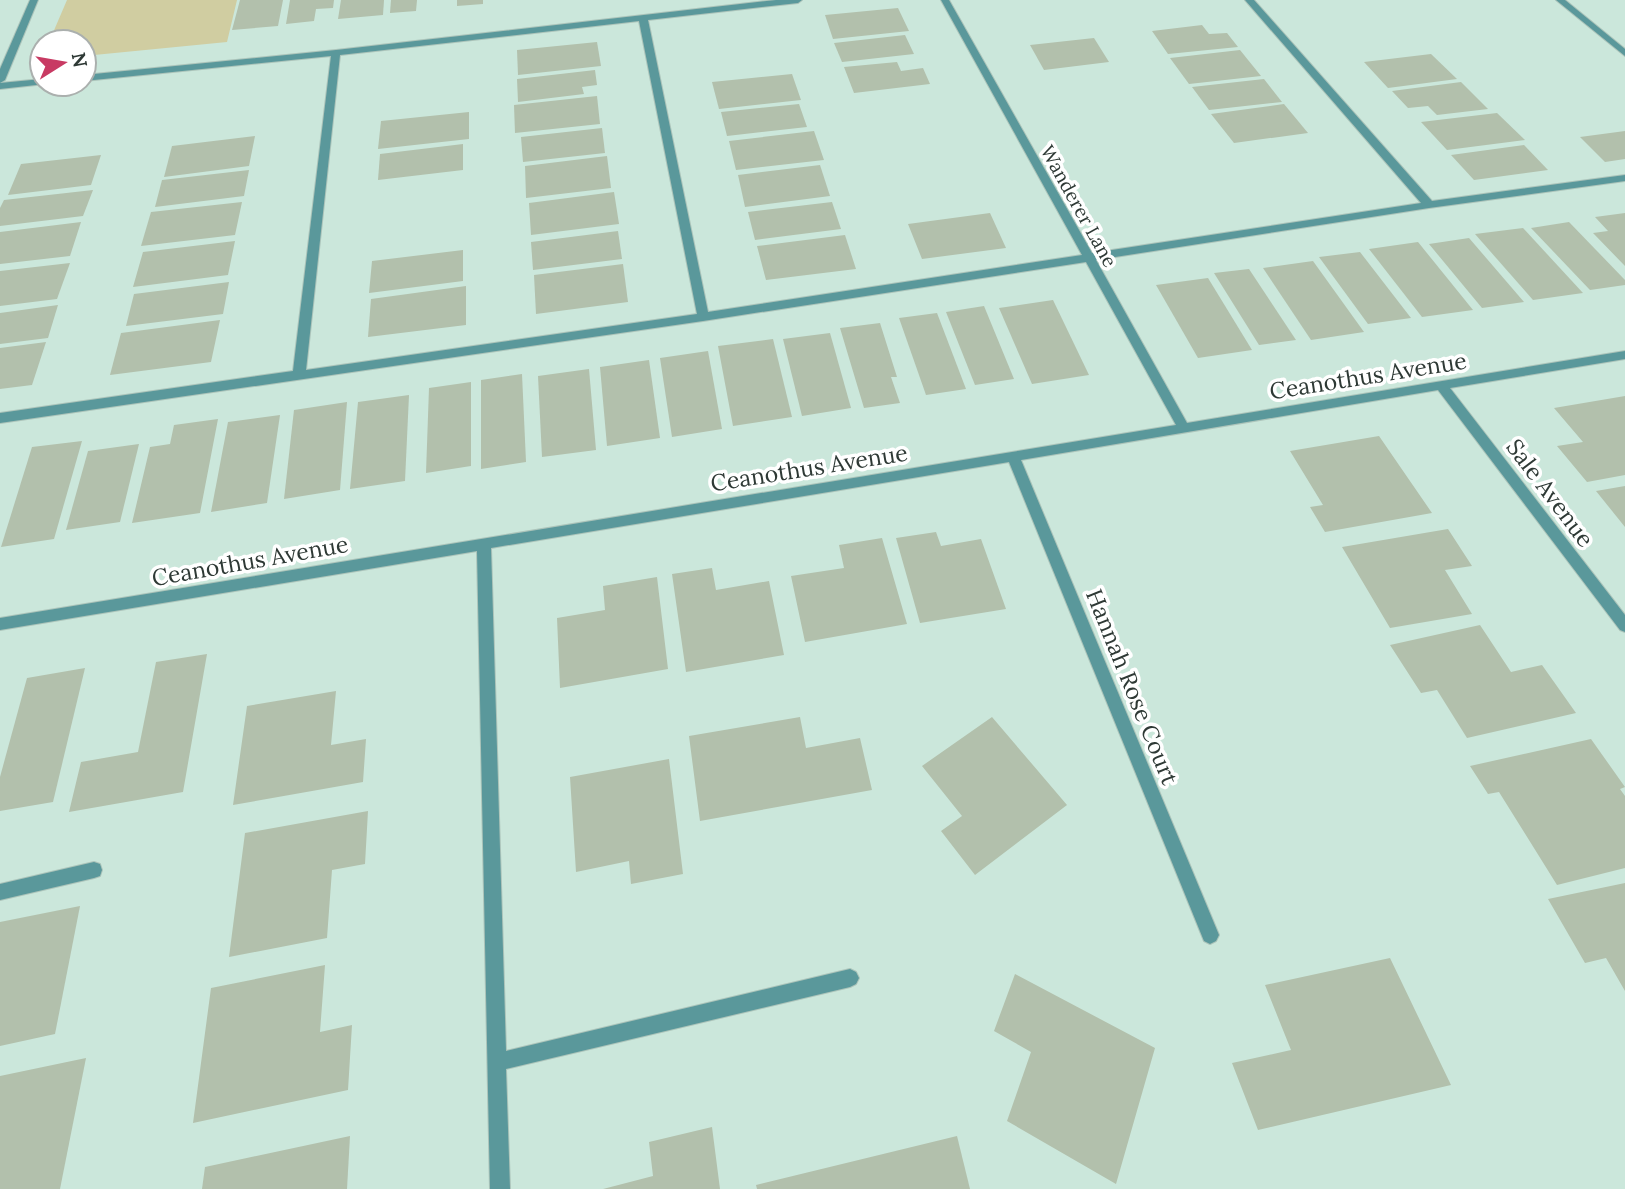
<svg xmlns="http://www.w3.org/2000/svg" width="1625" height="1189" viewBox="0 0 1625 1189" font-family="Lora,serif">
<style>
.green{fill:#d0cda1}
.building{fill:#b2c0ac}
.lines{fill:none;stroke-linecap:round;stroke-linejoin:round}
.street-casing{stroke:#acc4ba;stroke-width:2}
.street{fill:#5a989b;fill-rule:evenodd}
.labels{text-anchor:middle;stroke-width:7;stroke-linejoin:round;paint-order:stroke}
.far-street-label{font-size:19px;fill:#2e3935;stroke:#fff}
.street-label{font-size:23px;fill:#2e3935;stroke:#fff}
</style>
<rect width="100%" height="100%" fill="#cbe7db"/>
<polygon class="green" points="67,0 237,0 227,42 84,56 84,42 49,42"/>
<g class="building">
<polygon points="240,0 283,0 278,26 232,30"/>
<polygon points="290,0 334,0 333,8 316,9 314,21 286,24"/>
<polygon points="341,0 384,0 383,15 338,19"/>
<polygon points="391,0 417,0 416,11 390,13"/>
<polygon points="457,0 483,0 483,4 457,6"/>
<polygon points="898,8 909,31 833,39 825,15"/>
<polygon points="1202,25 1209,34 1227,33 1238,47 1168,54 1152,31"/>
<polygon points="905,35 914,54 842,62 834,43"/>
<polygon points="1094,38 1109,62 1044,70 1030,45"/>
<polygon points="597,42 601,66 518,75 517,50"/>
<polygon points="1240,50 1261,76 1189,84 1170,58"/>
<polygon points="1431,54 1457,79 1388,88 1364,62"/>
<polygon points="897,62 901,71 923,68 930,84 854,93 844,67"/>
<polygon points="595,70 597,85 582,87 584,94 518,102 517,79"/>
<polygon points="792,74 801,100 719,109 712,82"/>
<polygon points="1264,79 1282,102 1209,110 1192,87"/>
<polygon points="1461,82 1488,109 1437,115 1428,106 1408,108 1392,91"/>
<polygon points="597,96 600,124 515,133 514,105"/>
<polygon points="799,104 807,127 727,136 721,112"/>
<polygon points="1284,104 1308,133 1234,143 1211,114"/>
<polygon points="469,112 469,139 378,149 381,121"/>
<polygon points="1497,113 1525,140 1447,150 1421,122"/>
<polygon points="602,128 605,153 523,162 521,137"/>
<polygon points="814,131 824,160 736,170 729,141"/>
<polygon points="1625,131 1625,159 1605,162 1580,137"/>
<polygon points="255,136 249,166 164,177 172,146"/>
<polygon points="463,144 463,170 378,180 380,154"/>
<polygon points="1524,145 1548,170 1474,180 1451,155"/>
<polygon points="101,155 91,185 8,195 21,164"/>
<polygon points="607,156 611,188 526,198 525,166"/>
<polygon points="820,165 830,196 745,207 738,175"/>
<polygon points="249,170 244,196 155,207 162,180"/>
<polygon points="93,190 83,216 0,226 0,208 4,200"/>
<polygon points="614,192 619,224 531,235 529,203"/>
<polygon points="242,202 235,235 141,246 151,212"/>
<polygon points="832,202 841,229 755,240 748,212"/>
<polygon points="990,213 1006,248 922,259 908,224"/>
<polygon points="1625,213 1625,266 1593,233 1608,231 1595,217"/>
<polygon points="81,222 70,256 0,264 0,232"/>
<polygon points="1569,222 1625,280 1625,285 1590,290 1531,228"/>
<polygon points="1523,228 1583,293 1533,300 1475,234"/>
<polygon points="618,231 622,259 533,270 531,242"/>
<polygon points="845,235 856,269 766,280 757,246"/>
<polygon points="1469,238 1524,302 1482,308 1429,244"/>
<polygon points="235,241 228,275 133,287 143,252"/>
<polygon points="1418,242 1473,310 1422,317 1369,249"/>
<polygon points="463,250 463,281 369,293 372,261"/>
<polygon points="1360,252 1411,318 1368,324 1319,257"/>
<polygon points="1313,261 1364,332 1311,340 1263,268"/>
<polygon points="70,263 57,299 0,306 0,271"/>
<polygon points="623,264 628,302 536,314 534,275"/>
<polygon points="1249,269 1296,340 1259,345 1214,273"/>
<polygon points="1208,278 1252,350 1198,358 1156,285"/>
<polygon points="229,282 223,314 126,326 134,294"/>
<polygon points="466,286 466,325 368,337 371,299"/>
<polygon points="1053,300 1089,375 1032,384 999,308"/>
<polygon points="58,305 48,338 0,344 0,313"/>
<polygon points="984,306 1014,379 975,385 946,312"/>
<polygon points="937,313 966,389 926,395 899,318"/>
<polygon points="220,320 211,362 110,375 121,333"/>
<polygon points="880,323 897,377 891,377 900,403 864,408 840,328"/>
<polygon points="830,333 851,408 802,416 783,339"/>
<polygon points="773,339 792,417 733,426 718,346"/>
<polygon points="46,342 32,385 0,389 0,348"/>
<polygon points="708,351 722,429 672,437 660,358"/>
<polygon points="649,360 660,438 607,446 600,367"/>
<polygon points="589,369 596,450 542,457 538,376"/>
<polygon points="522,374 526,462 481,469 481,380"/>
<polygon points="471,382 471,466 426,473 429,388"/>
<polygon points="409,395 405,481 350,489 358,402"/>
<polygon points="1625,396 1625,475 1587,482 1557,446 1583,442 1554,408"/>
<polygon points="347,402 340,490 284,499 294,410"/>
<polygon points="280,415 267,503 211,512 228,422"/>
<polygon points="218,419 200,513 132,523 150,447 170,444 174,425"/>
<polygon points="1379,436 1432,513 1325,532 1310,507 1323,505 1290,451"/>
<polygon points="82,441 54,539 1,547 32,447"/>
<polygon points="139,444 120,522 66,530 88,451"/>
<polygon points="1625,486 1625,527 1596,491"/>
<polygon points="1448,529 1472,566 1445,570 1472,614 1390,628 1342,547"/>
<polygon points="936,532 941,546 981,539 1006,609 920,623 896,538"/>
<polygon points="882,538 907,624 805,642 791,576 844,568 839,545"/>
<polygon points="712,568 716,590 769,581 784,655 686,672 672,574"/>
<polygon points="657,577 668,669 560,688 557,618 605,610 603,586"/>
<polygon points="1480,625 1511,672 1542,665 1576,713 1467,738 1437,690 1421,693 1390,645"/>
<polygon points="207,654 183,792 69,812 81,762 138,752 156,662"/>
<polygon points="85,668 53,802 0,811 0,777 27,678"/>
<polygon points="336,691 331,745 366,739 363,782 233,805 247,706"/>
<polygon points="800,717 806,748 860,738 872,790 700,821 689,736"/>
<polygon points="992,717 1067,805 975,875 941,831 962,816 922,766"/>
<polygon points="1591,739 1625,787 1620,789 1625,796 1625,868 1557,885 1499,792 1488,794 1470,766"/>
<polygon points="669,759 683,874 631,884 629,861 576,872 570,777"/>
<polygon points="368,811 365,864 332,870 327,938 229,957 245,833"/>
<polygon points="1625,883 1625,991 1606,958 1585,963 1548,899"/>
<polygon points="80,906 55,1034 0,1046 0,922"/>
<polygon points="1390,958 1451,1085 1258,1130 1232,1063 1291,1050 1265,985"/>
<polygon points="325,965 320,1032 352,1025 348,1090 193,1123 211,988"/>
<polygon points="1015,974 1155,1048 1116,1184 1007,1121 1031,1052 994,1031"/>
<polygon points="86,1058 60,1189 0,1189 0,1076"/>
<polygon points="712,1127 720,1189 603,1189 653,1176 649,1142"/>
<polygon points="350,1136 347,1189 202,1189 205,1167"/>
<polygon points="957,1136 970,1189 757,1189 756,1185"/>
</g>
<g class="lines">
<defs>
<g id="street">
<polygon points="30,0 38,0 5,80 0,83 0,69"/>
<path d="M776,0H802L798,3L648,20L708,312L1082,255L941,0H949L1092,253L1421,203L1245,0H1254L1432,201L1625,175V181L1429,208L1096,260L1187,423L1625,351V359L1450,388L1625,615V632L1620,630L1438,390L1021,460L1219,935L1216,941L1210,944L1204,941L1009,462L491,548L506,1051L850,969L856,972L859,978L856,984L850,987L506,1069L510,1189H490L477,551L0,630V618L1176,425L1086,262L703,321L0,423V413L293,371L331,56L84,81V75L336,50ZM639,21L697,314L306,370L340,55Z"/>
<polygon points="1556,0 1565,0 1625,49 1625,56"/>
<polygon points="42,79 42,84 45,84 0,89 0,83"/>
<polygon points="94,862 100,864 102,870 100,876 94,878 0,900 0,884"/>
</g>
</defs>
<use href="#street" class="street-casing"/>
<use href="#street" class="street"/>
</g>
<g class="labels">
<g class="far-street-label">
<text transform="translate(1079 206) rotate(61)" y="7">Wanderer Lane</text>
</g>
<g class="street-label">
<text transform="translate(1368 376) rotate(-9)" y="8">Ceanothus Avenue</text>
<text transform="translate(809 468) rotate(-9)" y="8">Ceanothus Avenue</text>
<text transform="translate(1550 493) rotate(53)" y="8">Sale Avenue</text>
<text transform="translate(250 561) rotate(-10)" y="8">Ceanothus Avenue</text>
<text transform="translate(1132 687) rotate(68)" y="8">Hannah Rose Court</text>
</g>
</g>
<g transform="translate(63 63) rotate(79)"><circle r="33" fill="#ffffff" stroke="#abb0ae" stroke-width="2"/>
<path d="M0-5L12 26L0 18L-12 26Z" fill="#c83a63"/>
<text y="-10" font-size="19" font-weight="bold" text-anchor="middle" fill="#2e3935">N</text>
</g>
</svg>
